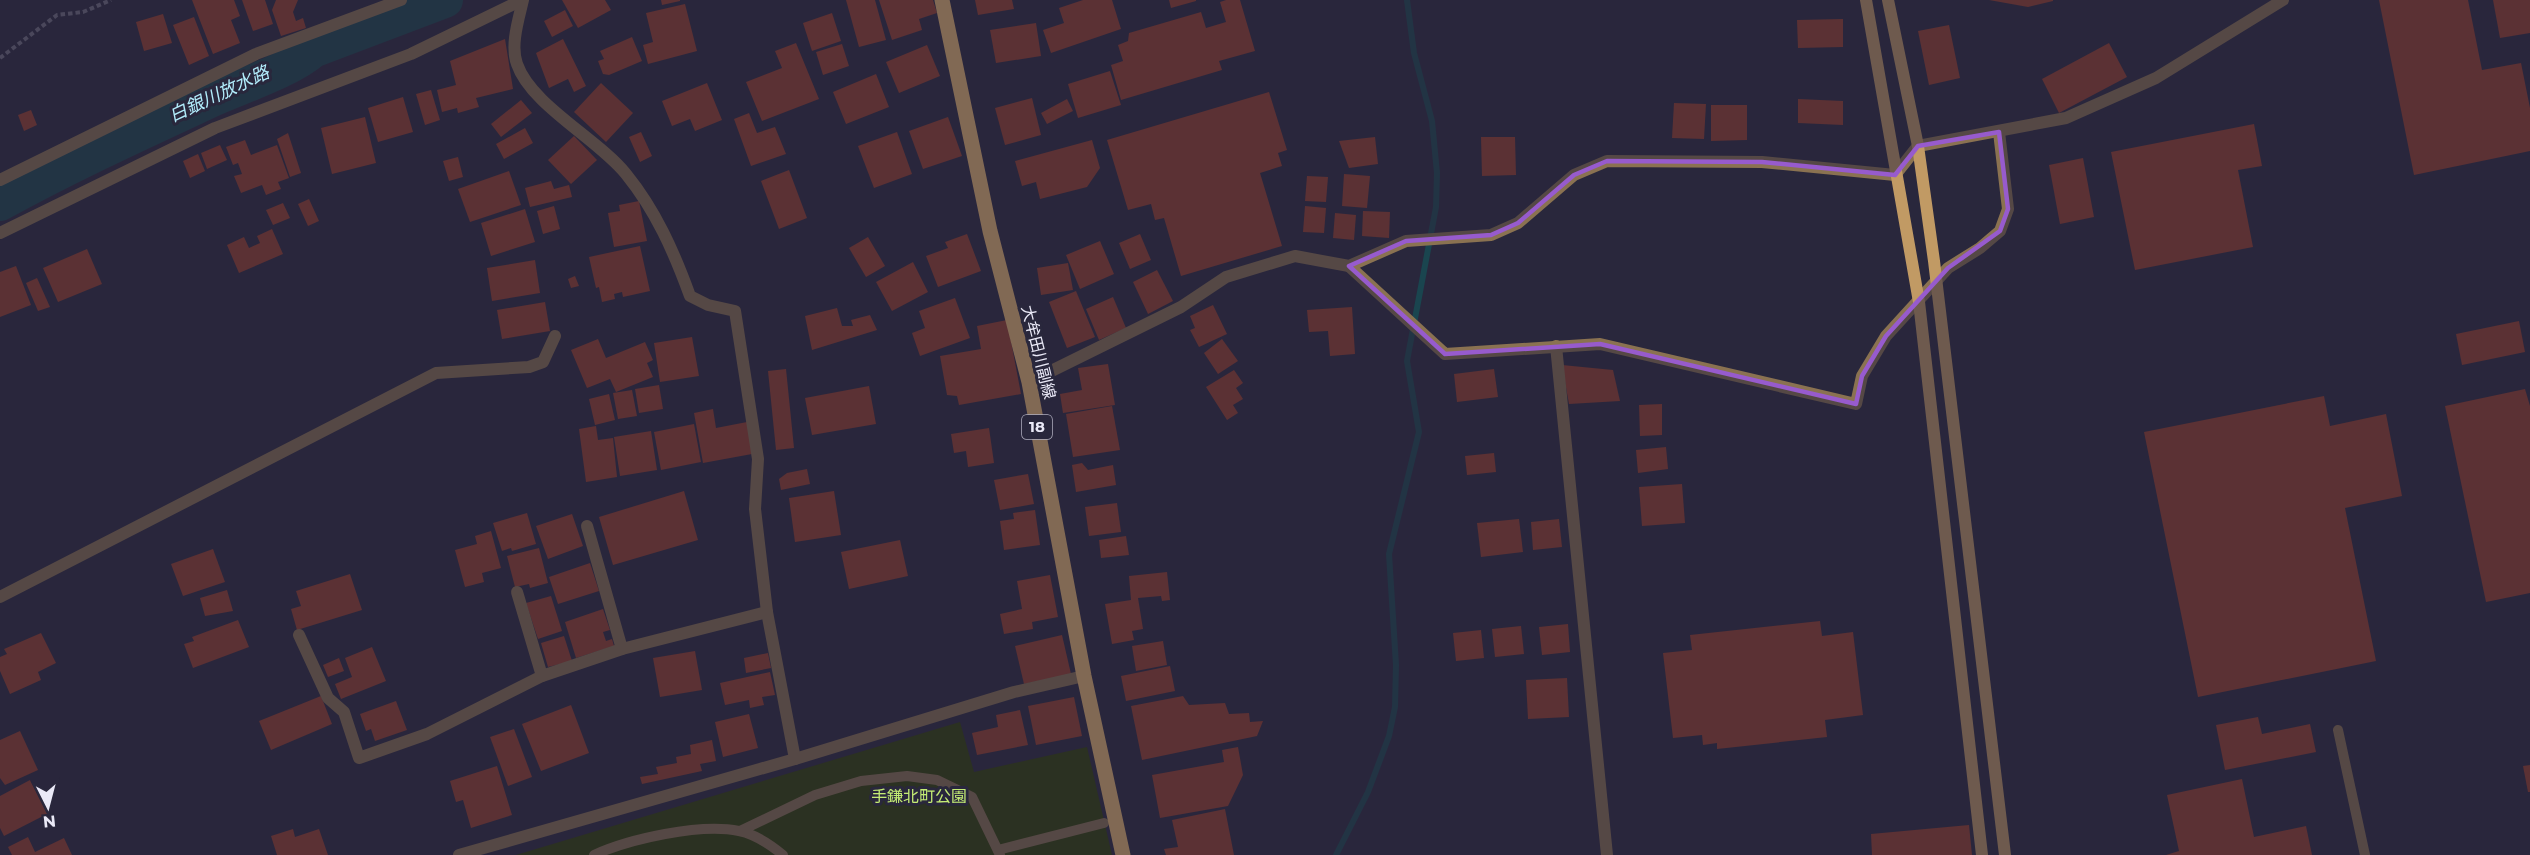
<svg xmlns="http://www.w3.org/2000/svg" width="2530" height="855" viewBox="0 0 2530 855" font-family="Montserrat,'Noto Sans JP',sans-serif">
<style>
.green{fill:#2e3e03}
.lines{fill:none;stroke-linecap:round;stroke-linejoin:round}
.stream{stroke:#1a454f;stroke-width:6}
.river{stroke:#1a454f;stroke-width:36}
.building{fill:#973e2a}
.path{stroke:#717082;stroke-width:4;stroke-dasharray:4.5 3;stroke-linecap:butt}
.lane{stroke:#8a7251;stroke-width:10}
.street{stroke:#8a7251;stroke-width:12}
.secondary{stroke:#c19a64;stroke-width:12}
.primary{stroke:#ecba72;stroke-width:15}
.marked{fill:none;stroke:#975bcd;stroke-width:4.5;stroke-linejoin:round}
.labels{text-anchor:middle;stroke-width:6;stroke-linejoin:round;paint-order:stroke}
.shield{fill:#29273c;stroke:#b0afbf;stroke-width:1.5}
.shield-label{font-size:15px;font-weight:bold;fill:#eae9f7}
.street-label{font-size:16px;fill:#eae9f7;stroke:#29273c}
.park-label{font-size:16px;fill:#c4ec74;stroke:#29273c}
.water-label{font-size:18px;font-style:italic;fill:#b2ecfb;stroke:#29273c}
</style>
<rect width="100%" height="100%" fill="#29273c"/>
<polygon class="green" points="960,722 974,772 1087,747 1112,855 516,855"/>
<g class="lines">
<polyline class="stream" points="1336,855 1368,792 1389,736 1395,707 1396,665 1389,554 1419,432 1407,361 1436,207 1437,173 1432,121 1414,53 1407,0"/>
<path class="river" d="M0,203C69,165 139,133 210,100C238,87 291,70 313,50L445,0"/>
</g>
<g class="building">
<polygon points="192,0 234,0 240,16 231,20 240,43 213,54"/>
<polygon points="242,0 265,0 273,24 253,31"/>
<polygon points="276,0 298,0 293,12 296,21 303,18 306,28 281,36 272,10"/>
<polygon points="562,0 605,0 611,10 578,28"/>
<polygon points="661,0 680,0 680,1 662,5"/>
<polygon points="846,0 875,0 886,40 859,47"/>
<polygon points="879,0 933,0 937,13 919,19 922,30 892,40"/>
<polygon points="975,0 1012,0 1014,9 978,15"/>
<polygon points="1083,0 1112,0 1121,29 1051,53 1043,30 1064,23 1059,8"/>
<polygon points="1169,0 1196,0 1196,1 1171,8"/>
<polygon points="1226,0 1240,0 1255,51 1219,61 1222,70 1121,100 1111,65 1123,61 1118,45 1128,41 1129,33 1201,12 1206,28 1226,22 1220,2"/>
<polygon points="1989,0 2053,0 2053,1 2028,7"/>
<polygon points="2379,0 2468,0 2482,70 2521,63 2530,108 2530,151 2414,175"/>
<polygon points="2493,0 2530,0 2530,33 2500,38"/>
<polygon points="685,4 697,51 648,64 643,45 653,42 646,13"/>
<polygon points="565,10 573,26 552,37 544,21"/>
<polygon points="832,13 841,41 812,51 803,23"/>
<polygon points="163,14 172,43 144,51 136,22"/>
<polygon points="194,17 209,56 189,65 173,25"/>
<polygon points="1843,19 1843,47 1798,48 1797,20"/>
<polygon points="1036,23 1041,56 996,63 990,30"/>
<polygon points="1949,25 1960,78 1929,85 1918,31"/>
<polygon points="632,37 642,61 609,75 603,74 598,61 604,59 600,51"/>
<polygon points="505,39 513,89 476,98 479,107 458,113 457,108 442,112 437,90 456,85 450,61"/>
<polygon points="563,39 586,86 574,92 568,79 549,88 536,53"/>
<polygon points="796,43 819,99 762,121 746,82 782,68 775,51"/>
<polygon points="2109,43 2127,77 2059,113 2042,79"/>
<polygon points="842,44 849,66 823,75 816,52"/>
<polygon points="927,45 940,76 899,93 886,62"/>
<polygon points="1110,71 1121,105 1078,118 1068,84"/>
<polygon points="876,74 889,107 846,124 833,92"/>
<polygon points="601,83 633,113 606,142 574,112"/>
<polygon points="707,83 722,120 695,131 690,119 672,126 662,101"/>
<polygon points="431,90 440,120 425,125 416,94"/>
<polygon points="1269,92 1287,150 1278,153 1282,166 1260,173 1282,246 1181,276 1164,218 1155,220 1151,204 1128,210 1107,140"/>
<polygon points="403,97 413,132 378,142 368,108"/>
<polygon points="1032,98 1041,135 1005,145 995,108"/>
<polygon points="1067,99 1073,111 1047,124 1041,113"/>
<polygon points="1798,99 1843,101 1843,125 1798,123"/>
<polygon points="521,100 532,113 501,137 491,124"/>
<polygon points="1674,103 1706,104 1704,139 1672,138"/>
<polygon points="1711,105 1747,105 1747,140 1711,141"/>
<polygon points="31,110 37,125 24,131 18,115"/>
<polygon points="749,113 757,133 775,127 786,154 751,166 734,119"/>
<polygon points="365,117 376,163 332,174 321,128"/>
<polygon points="948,117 962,156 923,169 909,131"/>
<polygon points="2254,124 2262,166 2238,170 2253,247 2135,270 2111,152"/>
<polygon points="525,128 533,143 504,159 496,144"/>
<polygon points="641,132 652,156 640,162 629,137"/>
<polygon points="897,132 912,174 874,188 858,146"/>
<polygon points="288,133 301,173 290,177 277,139"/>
<polygon points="574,136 597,160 571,184 548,160"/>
<polygon points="1375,137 1378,164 1349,168 1339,141"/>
<polygon points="1481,137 1515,137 1516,175 1482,176"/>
<polygon points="245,140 251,155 277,145 289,178 278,182 281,189 266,195 262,185 241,193 234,176 242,174 238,163 233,165 226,147"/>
<polygon points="1092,140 1100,168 1087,187 1040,199 1036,182 1022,186 1015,161"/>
<polygon points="220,145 227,160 207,169 201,153"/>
<polygon points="198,154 205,171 190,178 183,161"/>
<polygon points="458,157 463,177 449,181 443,161"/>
<polygon points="2083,158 2094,217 2060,224 2049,165"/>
<polygon points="789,170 807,218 779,229 761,181"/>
<polygon points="509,171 521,205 470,222 458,189"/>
<polygon points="1344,174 1370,176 1367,208 1342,206"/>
<polygon points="1307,176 1328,177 1326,202 1305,201"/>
<polygon points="551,181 554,189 569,185 572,197 530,207 525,188"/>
<polygon points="309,199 319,221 308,226 298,204"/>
<polygon points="639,201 647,241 614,247 608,213 620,211 619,205"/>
<polygon points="283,203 290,218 273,225 266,210"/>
<polygon points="554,206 560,229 543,234 537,211"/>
<polygon points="1305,206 1326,208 1324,233 1303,232"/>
<polygon points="525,209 535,242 491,256 481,223"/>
<polygon points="1363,211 1390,212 1389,238 1362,236"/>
<polygon points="1335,213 1356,215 1354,240 1333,238"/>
<polygon points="272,229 283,254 239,273 227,245 244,237 249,248 260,243 257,236"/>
<polygon points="967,234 981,271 938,287 926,256 948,248 945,242"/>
<polygon points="1140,234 1151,260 1130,269 1119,243"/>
<polygon points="868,237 885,266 866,277 849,248"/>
<polygon points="1100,241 1114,274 1080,289 1066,255"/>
<polygon points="640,246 650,291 623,297 622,292 614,294 615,299 602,302 599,287 596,288 589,257"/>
<polygon points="87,249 102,284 58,302 43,268"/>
<polygon points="535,260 540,293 492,301 487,268"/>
<polygon points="913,262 928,292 892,311 876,282"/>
<polygon points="1068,263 1073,290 1041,295 1037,268"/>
<polygon points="16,266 31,305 0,317 0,272"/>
<polygon points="1157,270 1173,301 1148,314 1133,282"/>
<polygon points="575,276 579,286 571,288 568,279"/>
<polygon points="37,278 50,307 38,311 26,283"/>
<polygon points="1076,291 1095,337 1067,348 1049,302"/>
<polygon points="1113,297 1126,328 1099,340 1086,309"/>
<polygon points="955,298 970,338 920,356 912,333 925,328 919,311"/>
<polygon points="545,302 550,331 502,339 497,310"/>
<polygon points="1213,305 1227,334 1199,347 1190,330 1195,328 1190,316"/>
<polygon points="1352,307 1355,354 1330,356 1328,331 1309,332 1307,310"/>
<polygon points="837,308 842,326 853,326 851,320 870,315 877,330 812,350 805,316"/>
<polygon points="1007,320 1021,394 959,405 957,396 947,395 940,356 981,349 977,326"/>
<polygon points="2519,321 2525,352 2462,365 2456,334"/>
<polygon points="692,337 699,376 660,382 654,343"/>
<polygon points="598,339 606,358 645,342 653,360 647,363 653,377 616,392 610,379 587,388 571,350"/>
<polygon points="1222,339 1238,361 1218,374 1204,353"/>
<polygon points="1108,364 1115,405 1063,413 1060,394 1082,390 1078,368"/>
<polygon points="1562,365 1613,370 1620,401 1569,404"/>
<polygon points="786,369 794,448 776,450 768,371"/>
<polygon points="1494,369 1498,397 1457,402 1454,374"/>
<polygon points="1234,370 1243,383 1236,388 1243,399 1233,405 1238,413 1227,420 1206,387"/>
<polygon points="659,385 663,409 639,413 635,389"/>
<polygon points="869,386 876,424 812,435 805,398"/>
<polygon points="2525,389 2530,406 2530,593 2486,602 2445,406"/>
<polygon points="632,390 637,416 618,419 613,393"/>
<polygon points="609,394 615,420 595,425 589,399"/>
<polygon points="2324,396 2330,426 2386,414 2402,496 2345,508 2376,661 2198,697 2144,432"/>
<polygon points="1662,404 1662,435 1640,436 1639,405"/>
<polygon points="1112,406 1120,450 1073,457 1066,414"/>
<polygon points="713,409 716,428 747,422 752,454 703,463 694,413"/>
<polygon points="694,424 701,462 661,470 654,432"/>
<polygon points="596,426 598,440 613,438 617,477 586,482 579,429"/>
<polygon points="989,428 994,463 968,467 966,451 954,453 951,434"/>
<polygon points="651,431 657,470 620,476 614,437"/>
<polygon points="1666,447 1668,469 1638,473 1636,450"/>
<polygon points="1494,453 1496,472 1467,475 1465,456"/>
<polygon points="1082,463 1088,470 1113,465 1116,485 1076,492 1072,465"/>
<polygon points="807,469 810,484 781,490 779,479 787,473"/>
<polygon points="1028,474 1034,504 1000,510 994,480"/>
<polygon points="1682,484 1685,523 1642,526 1639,487"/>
<polygon points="684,491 698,540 613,565 599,517"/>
<polygon points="834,491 841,535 795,542 789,498"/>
<polygon points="1117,503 1121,532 1089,536 1085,507"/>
<polygon points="1035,510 1040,545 1004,550 1000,521 1014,519 1013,513"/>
<polygon points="527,513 536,544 512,551 511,548 502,551 493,523"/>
<polygon points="572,514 583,546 548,559 536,526"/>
<polygon points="1519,519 1523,552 1481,557 1477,523"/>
<polygon points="1559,519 1562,547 1533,550 1531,522"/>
<polygon points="491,531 501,568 482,573 484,582 465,587 455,550 477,544 475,536"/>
<polygon points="1126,536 1129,555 1101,558 1099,540"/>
<polygon points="900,540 908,576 849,589 841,552"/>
<polygon points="539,548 548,583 530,588 529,584 515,587 507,556"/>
<polygon points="213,549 225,582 183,596 171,564"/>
<polygon points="590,563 599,591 558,604 549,577"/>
<polygon points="1167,572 1170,600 1162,601 1161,596 1138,598 1143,629 1132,631 1134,640 1112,644 1105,604 1131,600 1129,576"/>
<polygon points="350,574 362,610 297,630 291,609 301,606 296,591"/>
<polygon points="1050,575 1058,617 1032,622 1033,629 1004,634 1000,614 1022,609 1017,581"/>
<polygon points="227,590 233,611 205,616 200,598"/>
<polygon points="551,596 562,631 538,639 526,603"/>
<polygon points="603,609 610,630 603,632 606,641 612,639 614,646 576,658 565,622"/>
<polygon points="238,620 249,647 193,668 184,644 194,641 192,637"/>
<polygon points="1820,621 1822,636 1853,632 1863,715 1825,720 1827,737 1717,749 1717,743 1703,745 1702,735 1673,738 1663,653 1692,650 1690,635"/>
<polygon points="1568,624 1570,652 1542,655 1539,627"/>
<polygon points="1521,626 1524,654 1495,657 1492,629"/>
<polygon points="1481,630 1484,658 1456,661 1453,633"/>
<polygon points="41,633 56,663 38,672 41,680 10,694 0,671 0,657 7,654 4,649"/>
<polygon points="1062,635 1071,674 1024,684 1015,646"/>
<polygon points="564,636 572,661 548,667 541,643"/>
<polygon points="1163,641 1167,665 1136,671 1132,646"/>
<polygon points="372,647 386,681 341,699 335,684 352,677 345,658"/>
<polygon points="695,651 702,690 660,697 653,658"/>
<polygon points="768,653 771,668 746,673 744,658"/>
<polygon points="339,658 344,671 328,677 323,665"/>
<polygon points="1170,666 1175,691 1126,701 1121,676"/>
<polygon points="770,672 775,695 762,697 764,705 750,708 749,700 725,705 720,683"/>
<polygon points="1567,678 1569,717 1528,719 1526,680"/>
<polygon points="321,696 332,724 271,750 259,721"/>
<polygon points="1183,696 1189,705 1225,703 1229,714 1249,713 1250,722 1263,721 1257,736 1142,760 1131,706"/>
<polygon points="1074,697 1082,736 1036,745 1028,706"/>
<polygon points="396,701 407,730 375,741 371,729 366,731 360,714"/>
<polygon points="571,705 589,753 541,771 522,724"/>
<polygon points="1020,710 1028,745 977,755 972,733 998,727 996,715"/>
<polygon points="749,714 758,748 723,757 715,722"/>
<polygon points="2258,717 2262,734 2310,724 2316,752 2225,770 2216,725"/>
<polygon points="514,729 532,777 508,786 490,737"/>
<polygon points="20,731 38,770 5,785 0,778 0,740"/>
<polygon points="712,740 716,761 700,764 702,771 642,784 640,777 658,774 656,767 677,763 676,757 691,754 690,745"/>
<polygon points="1238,747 1243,775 1228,806 1160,818 1152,775 1224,762 1222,750"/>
<polygon points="2530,765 2530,792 2528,792 2523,766"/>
<polygon points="497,766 512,815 471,828 463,800 456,802 450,781"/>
<polygon points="2242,779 2254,837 2306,826 2312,855 2166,855 2179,851 2167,795"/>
<polygon points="30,780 47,814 4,836 0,828 0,796"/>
<polygon points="1225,809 1234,855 1166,855 1164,849 1178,847 1172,820"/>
<polygon points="1969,825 1972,855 1872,855 1871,834"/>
<polygon points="293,829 295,837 319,829 328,855 277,855 271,836"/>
<polygon points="28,837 35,852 64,838 72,855 12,855 8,847"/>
</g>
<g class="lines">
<polyline class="path" points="0,58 57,15 83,12 111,0"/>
<g class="lane">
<polyline points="2338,730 2365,855"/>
<polyline points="740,831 815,795 861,781 907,776 937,780 972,797 1000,855"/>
<polyline points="998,850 1104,823"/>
<path d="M594,855C629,839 700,823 739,831C754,834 771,845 783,855"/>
</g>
<g class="street">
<path d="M523,0C519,18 510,45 517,64C531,105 598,139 626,174C656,211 674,252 690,296L708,305L735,311L758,459L755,509L767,612L795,759"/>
<polyline points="0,180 256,54 401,0"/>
<polyline points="0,233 215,128 411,54 522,0"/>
<polyline points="1349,266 1445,354 1600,344 1856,404 1862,376 1886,336 1948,268 1980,248 2000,231 2008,209 1999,132"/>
<polyline points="1556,346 1607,855"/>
<polyline points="1029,382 1181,307 1226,277 1295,256 1349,266 1406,241 1491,235 1518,223 1574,175 1607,161 1762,162 1895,175 1918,146 2066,118 2156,78 2283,0"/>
<polyline points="587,526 622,649"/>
<polyline points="517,592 542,676"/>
<polyline points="0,597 436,373 529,367 543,362 555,336"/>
<polyline points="299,635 328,698 344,712 359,758 427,734 542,676 622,649 767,612"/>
<polyline points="459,855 795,759 1014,692 1084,676"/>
</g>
<g class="secondary">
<polyline points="1866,0 1919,302 1982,855"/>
<polyline points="1888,0 1918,146 1934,261 2005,855"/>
</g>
<polyline class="primary" points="942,0 990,231 1029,382 1084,676 1123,855"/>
</g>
<path d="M0 0H2530V855H0ZM1999,132L2008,209L2000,231L1948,268L1886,336L1862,376L1856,404L1600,344L1445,354L1349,266L1406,241L1491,235L1518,223L1574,175L1607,161L1762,162L1895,175L1918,146Z" fill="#29273c" fill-opacity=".55" fill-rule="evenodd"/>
<path class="marked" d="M1999,132L2008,209L2000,231L1948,268L1886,336L1862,376L1856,404L1600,344L1445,354L1349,266L1406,241L1491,235L1518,223L1574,175L1607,161L1762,162L1895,175L1918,146Z"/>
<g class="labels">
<rect class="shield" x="1022" y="415" width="30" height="24" rx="4.5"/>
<g class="shield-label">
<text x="1037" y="432">18</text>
</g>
<g class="street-label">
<text transform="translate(1039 352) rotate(76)" y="6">大牟田川副線</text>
</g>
<g class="park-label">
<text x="919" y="802">手鎌北町公園</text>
</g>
<g class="water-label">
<text transform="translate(219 94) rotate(-25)" y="6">白銀川放水路</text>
</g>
</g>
<g transform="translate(48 807) rotate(174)" stroke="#29273c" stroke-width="4.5" paint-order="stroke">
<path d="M0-4.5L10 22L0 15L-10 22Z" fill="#eae9f7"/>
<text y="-9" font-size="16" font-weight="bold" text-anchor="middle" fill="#eae9f7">N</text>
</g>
</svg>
